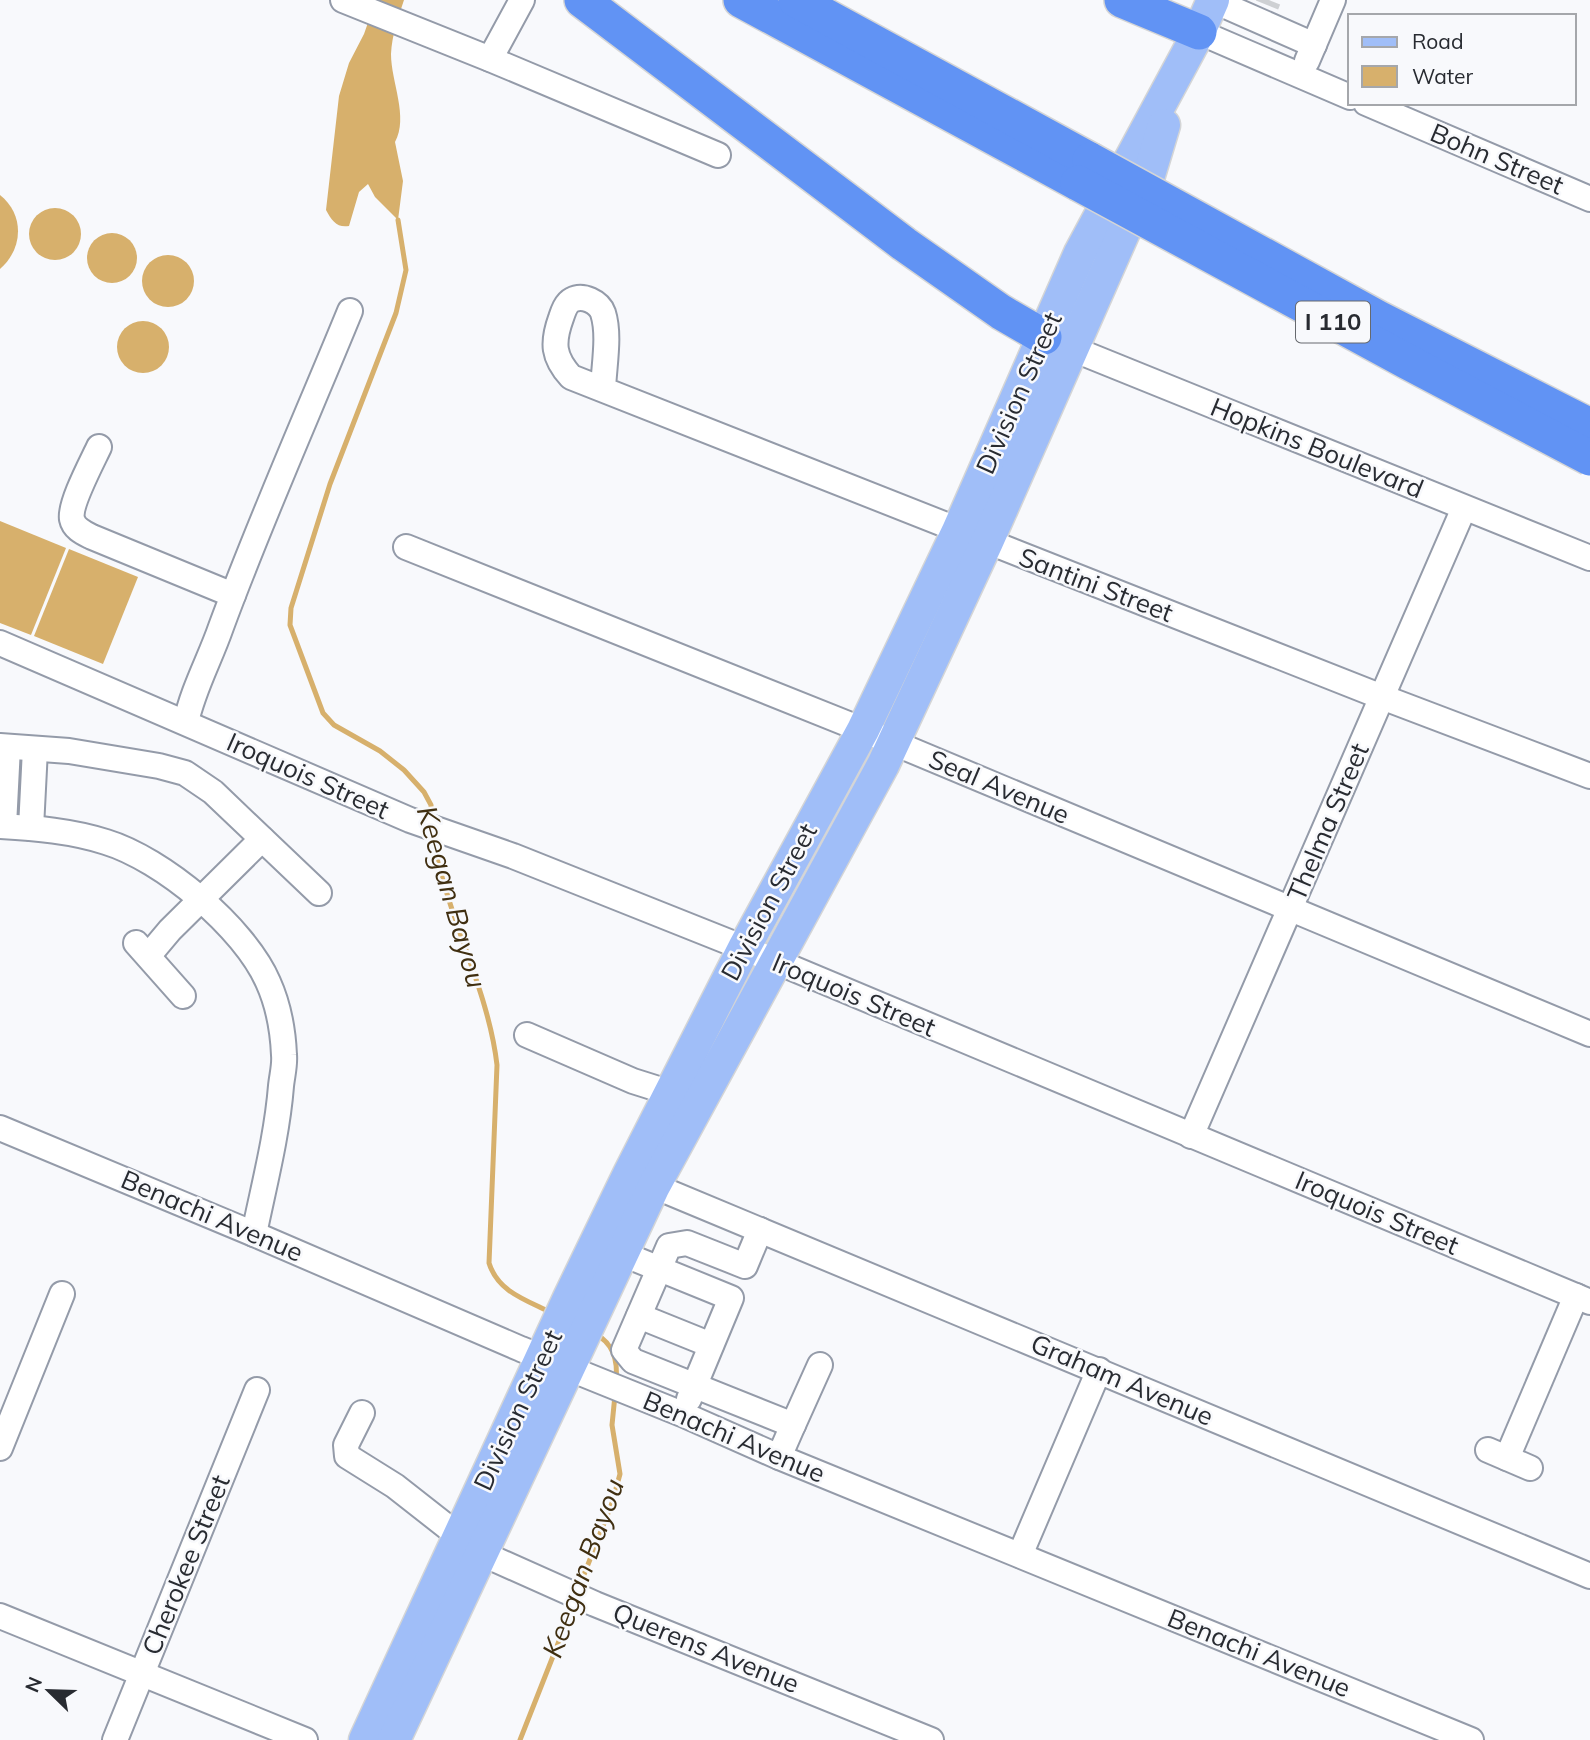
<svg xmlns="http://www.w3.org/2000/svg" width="1590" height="1740" viewBox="0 0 1590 1740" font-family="Mulish,sans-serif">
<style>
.water{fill:#d7b06c}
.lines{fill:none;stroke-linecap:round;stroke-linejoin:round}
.stream{stroke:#d7b06c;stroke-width:5}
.minor-tunnel{stroke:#ced0d3;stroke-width:24;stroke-dasharray:24 12;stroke-linecap:butt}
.minor-casing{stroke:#949ba9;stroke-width:28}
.major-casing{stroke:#d4d5d6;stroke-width:35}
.highway-casing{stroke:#d4d5d6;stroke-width:38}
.minor{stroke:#fff;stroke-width:24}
.major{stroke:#a0bef8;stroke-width:32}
.highway{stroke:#6193f4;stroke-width:35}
.highway-bridge-casing{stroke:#d4d5d6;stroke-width:38;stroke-linecap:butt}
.highway-bridge{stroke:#6193f4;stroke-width:35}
.labels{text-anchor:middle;stroke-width:5;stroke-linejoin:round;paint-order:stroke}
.shield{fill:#f8f9fc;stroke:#66696e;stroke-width:2}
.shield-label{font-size:24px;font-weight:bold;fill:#282b31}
.street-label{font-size:26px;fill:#282b31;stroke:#f8f9fc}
.water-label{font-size:28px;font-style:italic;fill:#402f11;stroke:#f8f9fc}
</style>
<rect width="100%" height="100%" fill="#f8f9fc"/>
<g class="water">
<path d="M376,0H404C398,18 392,35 391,54C391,82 409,117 395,142L403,181L398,220L375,197L368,184L359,192L349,226C337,228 332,221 326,210L339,96L349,63L364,34Z"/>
<path d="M0,195C25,215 23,249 0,269Z"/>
<circle cx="55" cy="234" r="26"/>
<circle cx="112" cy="258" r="25"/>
<circle cx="168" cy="281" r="26"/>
<circle cx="143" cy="347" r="26"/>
<polygon points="0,521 66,548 31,635 0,623"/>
<polygon points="69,549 138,577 103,664 34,636"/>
</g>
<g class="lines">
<g class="stream">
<polyline points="398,220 406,270 396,313 330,484 291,608 290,625 323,713 334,725 380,751 404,770 424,792 431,805 432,821"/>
<path d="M433,834C434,853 440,870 445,887C462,946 490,1004 497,1065L489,1263C498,1292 526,1300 552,1313"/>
<path d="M595,1334C614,1343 618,1363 616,1382"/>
<polyline points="578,1590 612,1503 620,1474 612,1425 615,1395"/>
<polyline points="520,1740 574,1603"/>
</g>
<polyline class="minor-tunnel" points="1267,5 1269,0"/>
<defs>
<g id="minor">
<polyline points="343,0 490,59 718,155"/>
<polyline points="1212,0 1314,45"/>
<polyline points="1199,32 1350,97"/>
<polyline points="490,59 522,0"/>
<polyline points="1307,61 1333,0"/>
<polyline points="1366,103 1590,199"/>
<polyline points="1058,343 1590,558"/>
<path d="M603,389C604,365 610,335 603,313C599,302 583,294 572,300C566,303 563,312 561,318C552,343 553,357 571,377L1382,697L1590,776"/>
<path d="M99,447C92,462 69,505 72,519C74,529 84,533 92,537L233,595"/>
<polyline points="406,547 863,730 1590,1034"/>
<polyline points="0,643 410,820 513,856 744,948 1590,1302"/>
<path d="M186,722C193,689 210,659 221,627C260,521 307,416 350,311"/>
<polyline points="0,746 69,751 159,766 185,773 213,792 319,893"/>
<path d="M0,826C35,828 72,831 106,842C162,859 244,927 268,982C278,1004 283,1031 284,1055C285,1065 282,1076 281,1086C277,1136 264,1185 254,1234"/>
<polyline points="4,826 8,747"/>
<polyline points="31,828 35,749"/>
<polyline points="136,943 183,996"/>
<polyline points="149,955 170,930 262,839"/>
<polyline points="527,1035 633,1081 671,1093"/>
<polyline points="0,1128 254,1234 521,1349 682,1414 779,1457 1471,1740"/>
<polyline points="1191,1136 1464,508"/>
<polyline points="654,1186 1590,1576"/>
<polyline points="760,1230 745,1266 687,1243 669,1246 624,1350 633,1361 793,1425 779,1457"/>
<polyline points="623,1254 731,1298 689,1399"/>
<polyline points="639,1316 711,1345"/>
<polyline points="362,1413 346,1445 347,1456 395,1486 460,1537"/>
<polyline points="793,1425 820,1365"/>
<polyline points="0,1448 62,1294"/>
<polyline points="1488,1450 1530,1468"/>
<polyline points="1507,1458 1576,1296"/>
<polyline points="483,1554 595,1604 931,1740"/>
<polyline points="1020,1555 1099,1370"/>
<polyline points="0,1616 305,1740"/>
<polyline points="115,1740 257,1390"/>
</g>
<g id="major">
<polyline points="365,1740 569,1298 629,1174 744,948 863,730 958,531 1080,253 1199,32 1213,0"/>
<polyline points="394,1740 654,1186 883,765 987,542 1149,175 1164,125"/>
</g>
<g id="highway">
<polyline points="582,0 904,244 1001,312 1044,337"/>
<polyline points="741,0 1078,183"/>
<polyline points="796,0 1090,160"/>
<polyline points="1122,0 1199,32"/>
</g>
</defs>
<use href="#minor" class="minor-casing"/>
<use href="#major" class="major-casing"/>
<use href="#highway" class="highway-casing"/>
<use href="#minor" class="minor"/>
<use href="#major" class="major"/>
<use href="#highway" class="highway"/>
<defs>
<g id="highway-bridge">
<polyline points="1090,160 1378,318 1590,426"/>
<polyline points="1078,183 1408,362 1590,458"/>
</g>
</defs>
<use href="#highway-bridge" class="highway-bridge-casing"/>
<use href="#highway-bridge" class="highway-bridge"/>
</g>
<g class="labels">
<rect class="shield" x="1296" y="301.5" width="74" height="41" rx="5"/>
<g class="shield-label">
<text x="1333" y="330">I 110</text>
</g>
<g class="street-label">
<text transform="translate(1497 159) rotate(23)" y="9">Bohn Street</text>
<text transform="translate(1019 393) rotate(-66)" y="9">Division Street</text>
<text transform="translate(1317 448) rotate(22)" y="9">Hopkins Boulevard</text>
<text transform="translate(1096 585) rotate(21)" y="9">Santini Street</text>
<text transform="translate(308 776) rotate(24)" y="9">Iroquois Street</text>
<text transform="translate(999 787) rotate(23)" y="9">Seal Avenue</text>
<text transform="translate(1328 822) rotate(-67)" y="9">Thelma Street</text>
<text transform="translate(769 902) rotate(-62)" y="9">Division Street</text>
<text transform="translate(854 995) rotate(23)" y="9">Iroquois Street</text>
<text transform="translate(1377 1213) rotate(23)" y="9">Iroquois Street</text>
<text transform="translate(212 1216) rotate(23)" y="9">Benachi Avenue</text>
<text transform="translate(1122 1380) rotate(23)" y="9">Graham Avenue</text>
<text transform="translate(518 1410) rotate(-65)" y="9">Division Street</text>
<text transform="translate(734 1437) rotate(23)" y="9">Benachi Avenue</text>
<text transform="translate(186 1565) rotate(-68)" y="9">Cherokee Street</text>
<text transform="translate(706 1648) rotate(22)" y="9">Querens Avenue</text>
<text transform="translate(1259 1653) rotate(22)" y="9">Benachi Avenue</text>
</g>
<g class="water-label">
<text transform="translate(452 897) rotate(74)" y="10">Keegan Bayou</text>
<text transform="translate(583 1568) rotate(-70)" y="10">Keegan Bayou</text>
</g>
</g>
<rect x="1348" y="14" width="228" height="91" fill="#f8f9fc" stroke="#a5a7ab" stroke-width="2"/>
<rect x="1362" y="37" width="35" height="10" fill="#a0bef8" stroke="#a5a7ab" stroke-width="2"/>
<text x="1412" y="49" font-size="21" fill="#282b31">Road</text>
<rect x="1362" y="66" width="35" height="21" fill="#d7b06c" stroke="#a5a7ab" stroke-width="2"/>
<text x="1412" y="84" font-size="21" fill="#282b31">Water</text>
<g transform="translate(49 1691) rotate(293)" stroke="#f8f9fc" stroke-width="5" paint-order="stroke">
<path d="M0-5L12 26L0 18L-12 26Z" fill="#282b31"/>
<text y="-10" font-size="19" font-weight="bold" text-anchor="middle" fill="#282b31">N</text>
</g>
</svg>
